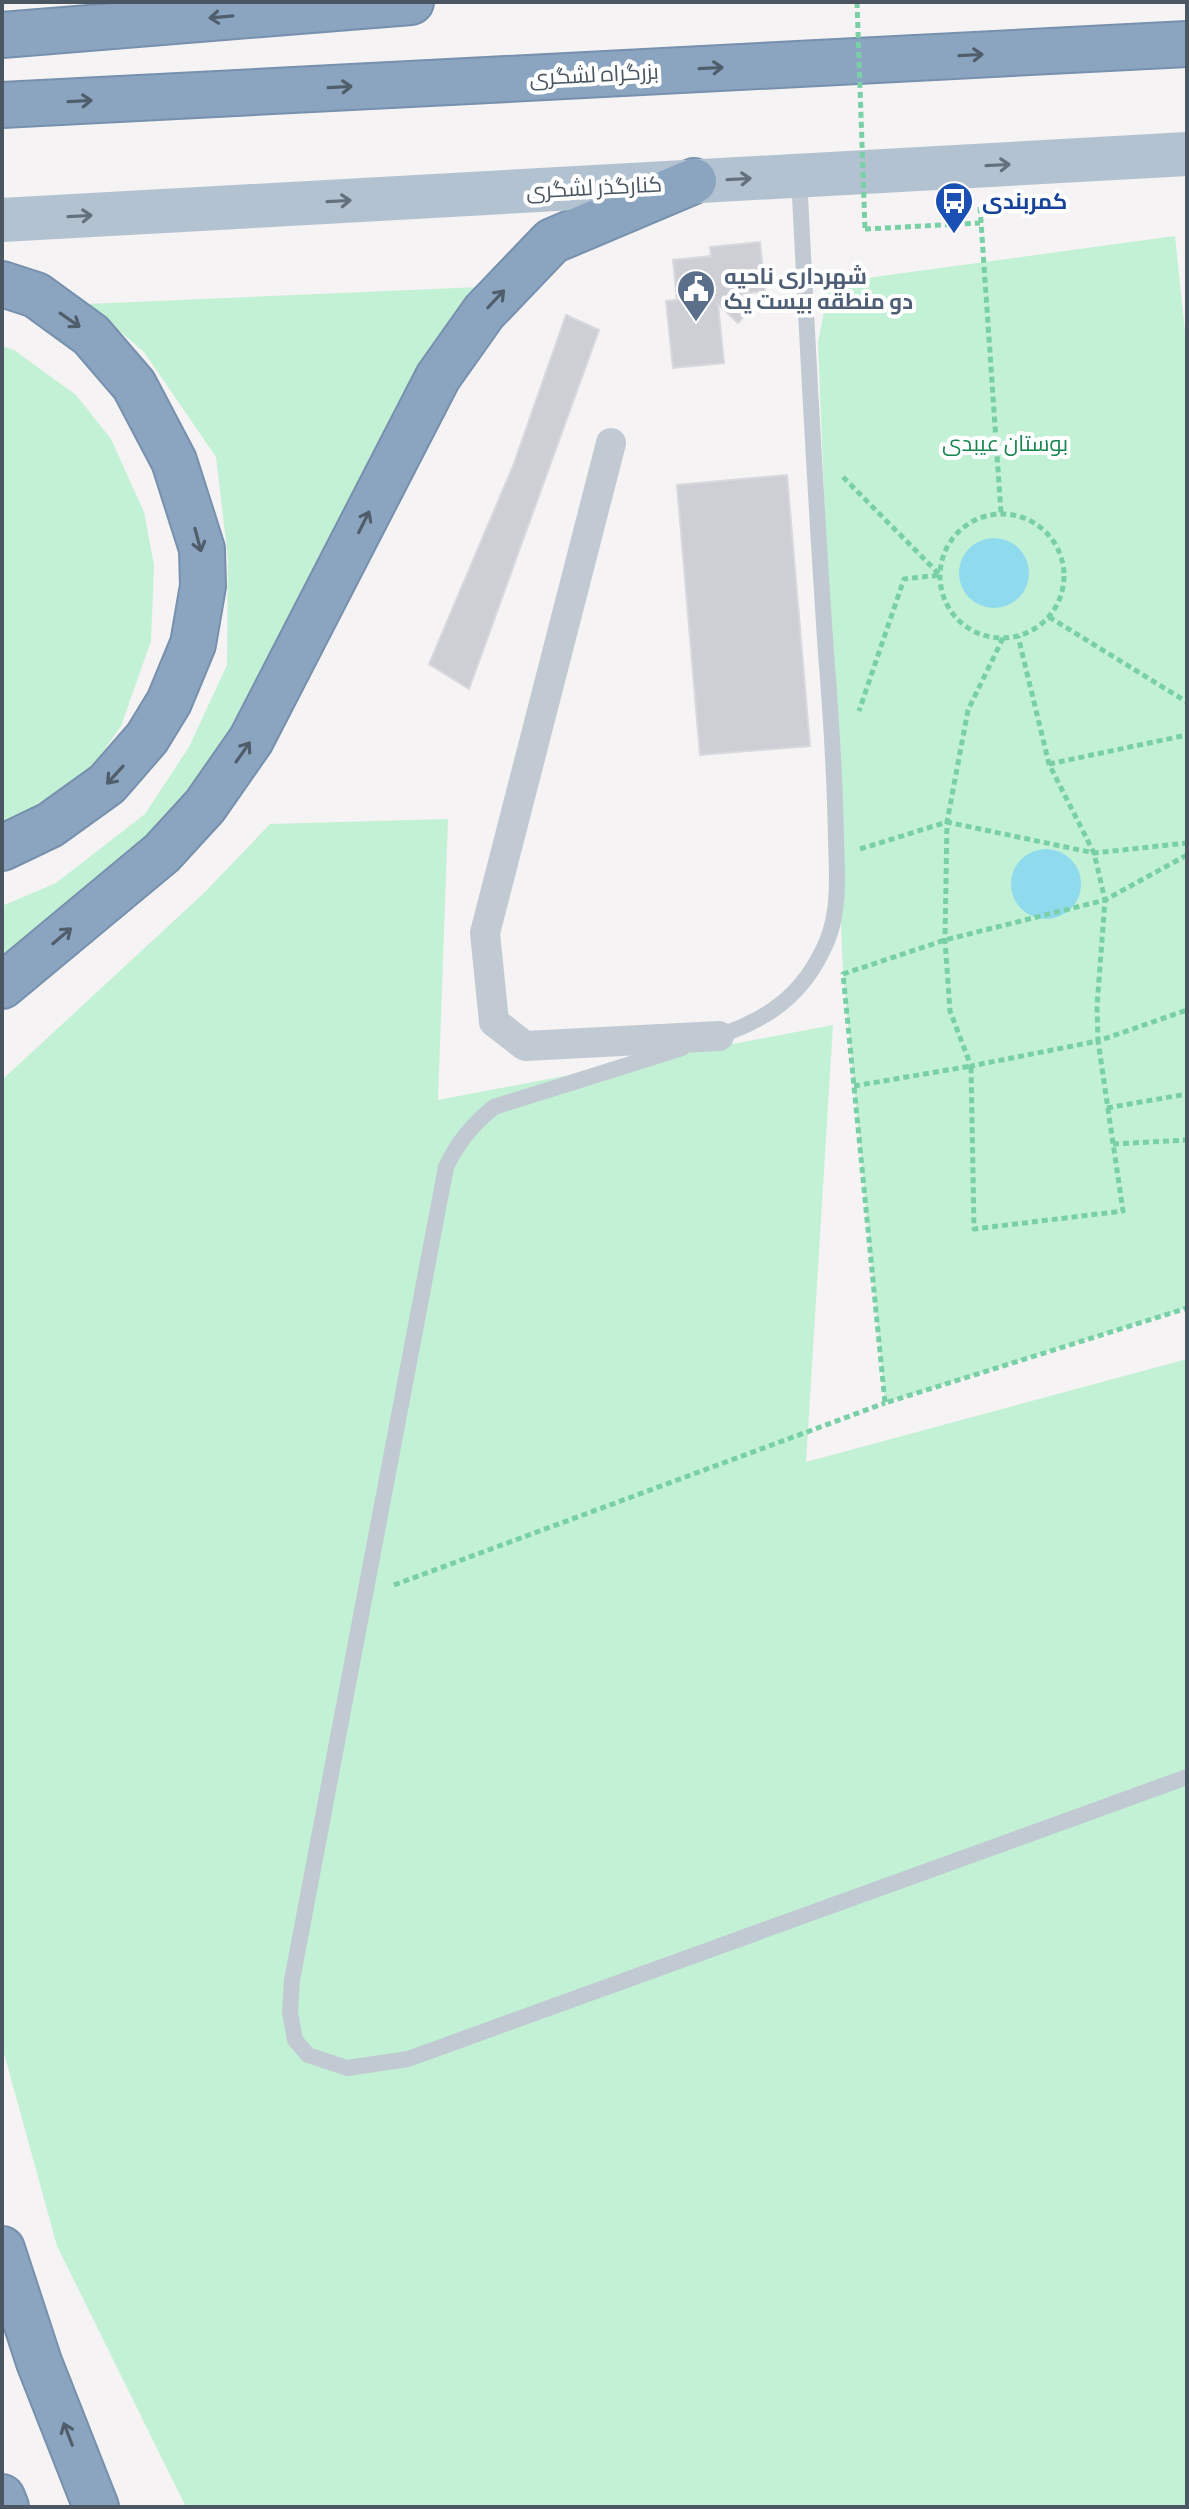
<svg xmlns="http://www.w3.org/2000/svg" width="1189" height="2509" viewBox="0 0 1189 2509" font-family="Manrope,Cairo,sans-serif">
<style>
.green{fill:#c3f1d5}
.water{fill:#90daee}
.building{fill:#cdcfd5;stroke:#d7d9de;stroke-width:2}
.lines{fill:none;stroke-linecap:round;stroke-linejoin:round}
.highway-casing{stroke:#7690ad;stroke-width:48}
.path{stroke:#7ad0a6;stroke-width:5;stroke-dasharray:6 4;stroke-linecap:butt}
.lane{stroke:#c1cad2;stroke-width:16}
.street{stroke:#c1cad2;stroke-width:30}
.primary{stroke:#b3c2d1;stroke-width:44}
.highway{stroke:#8ba5c1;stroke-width:44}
.path-bridge{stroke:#7ad0a6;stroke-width:5;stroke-dasharray:6 4;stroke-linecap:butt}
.oneway{stroke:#505e6b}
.oneway2{stroke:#64717d}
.labels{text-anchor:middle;stroke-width:8;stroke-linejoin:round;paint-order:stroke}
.street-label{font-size:22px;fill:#4a5661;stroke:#fff}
.transit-label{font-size:22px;font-weight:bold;fill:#164399;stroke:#fff;text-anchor:start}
.service-label{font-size:22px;font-weight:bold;fill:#4e5e75;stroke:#fff;text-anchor:start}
.park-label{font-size:22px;fill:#17864f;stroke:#fff}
</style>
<rect width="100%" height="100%" fill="#f5f3f3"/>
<g class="green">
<polygon points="1175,236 1187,351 1187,1308 885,1403 843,974 818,342 830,283"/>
<polygon points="480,287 421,361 271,661 210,772 120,872 2,961 2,906 56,883 145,814 189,747 227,665 228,558 216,457 144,352 88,304"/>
<polygon points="2,346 14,350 76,395 111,439 144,512 154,565 151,641 121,726 71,797 2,828"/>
<polygon points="448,819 438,1100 833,1025 806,1462 1187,1359 1187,2507 186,2507 57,2246 2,2046 2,1080 205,892 270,824"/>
</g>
<g class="water">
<circle cx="994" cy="573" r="35"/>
<circle cx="1046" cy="884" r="35"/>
</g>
<g class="building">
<polygon points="760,242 765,291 740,294 753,306 738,323 718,304 724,363 673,368 666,301 677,300 673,260 711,256 710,247"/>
<polygon points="566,315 599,330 469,689 429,664 513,466"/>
<polygon points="787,475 810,746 700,755 677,485"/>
</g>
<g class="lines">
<defs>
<g id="highway">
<polyline points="2,35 411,2"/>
<polyline points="2,105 1187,44"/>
<polyline points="2,284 36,295 91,335 134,385 174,461 202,549 203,586 193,644 169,702 147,738 107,784 50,825 2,848"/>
<polyline points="2,986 162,853 205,806 251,740 438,377 484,312 552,241 694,181"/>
<polyline points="2,2249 39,2362 96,2507"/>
<polyline points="2,2497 6,2507"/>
</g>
</defs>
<use href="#highway" class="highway-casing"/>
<g class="path">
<polyline points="980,207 1001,513"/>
<polyline points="865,229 980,223"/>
<polyline points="843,477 940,575 904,579 859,711"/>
<circle cx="1002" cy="576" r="62"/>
<polyline points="1049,617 1187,702"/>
<polyline points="1003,638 968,710 947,822 945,940 950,1011 971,1066 1098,1041 1097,1006 1105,900 1094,853 1049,764 1018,636"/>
<polyline points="1049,764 1187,735"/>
<polyline points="860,849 947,822 1094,853 1187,843"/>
<polyline points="1187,855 1105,900 945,940 843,974 885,1403 1187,1308"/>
<polyline points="854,1086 971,1066 974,1229 1123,1211 1098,1041 1187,1010"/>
<polyline points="1107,1108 1187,1094"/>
<polyline points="1113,1144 1187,1140"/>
<polyline points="394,1585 885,1403"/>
</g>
<g class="lane">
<path d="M712,1038C766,1021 804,996 827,941C840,910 837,873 836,840C835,777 831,715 826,653C815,494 807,335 799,176"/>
<path d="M682,1048L494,1107C472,1125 458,1142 446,1167L292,1980L290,2012L295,2040L308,2055L347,2068L408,2059L1187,1777"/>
</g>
<polyline class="street" points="611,443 485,933 494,1022 525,1046 719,1036"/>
<polyline class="primary" points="2,220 1187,154"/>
<use href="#highway" class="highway"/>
<polyline class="path-bridge" points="857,2 865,229"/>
</g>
<defs><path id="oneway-shaft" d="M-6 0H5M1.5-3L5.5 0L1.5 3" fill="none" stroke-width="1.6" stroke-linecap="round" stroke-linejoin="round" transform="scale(2)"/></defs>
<g class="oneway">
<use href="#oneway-shaft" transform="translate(221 17) rotate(175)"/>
<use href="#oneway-shaft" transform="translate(971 55) rotate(-3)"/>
<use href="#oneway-shaft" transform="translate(711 68) rotate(-3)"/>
<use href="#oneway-shaft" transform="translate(340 87) rotate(-3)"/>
<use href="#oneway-shaft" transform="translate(80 101) rotate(-3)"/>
<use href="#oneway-shaft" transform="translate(496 299) rotate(-47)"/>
<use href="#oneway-shaft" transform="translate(70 320) rotate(35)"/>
<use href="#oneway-shaft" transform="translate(364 522) rotate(-63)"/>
<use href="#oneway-shaft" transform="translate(198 540) rotate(75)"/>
<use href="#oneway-shaft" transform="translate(243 752) rotate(-55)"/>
<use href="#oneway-shaft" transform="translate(115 775) rotate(132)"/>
<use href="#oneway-shaft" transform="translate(62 936) rotate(-40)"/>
<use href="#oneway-shaft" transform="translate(68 2434) rotate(-111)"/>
</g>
<g class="oneway2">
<use href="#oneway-shaft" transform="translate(998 165) rotate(-3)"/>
<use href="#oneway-shaft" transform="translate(739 179) rotate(-3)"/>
<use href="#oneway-shaft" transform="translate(339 201) rotate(-3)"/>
<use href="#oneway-shaft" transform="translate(80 216) rotate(-3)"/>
</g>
<defs>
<symbol id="bus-pin" viewBox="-11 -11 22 30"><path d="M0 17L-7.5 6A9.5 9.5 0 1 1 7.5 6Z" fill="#1a4fb4" stroke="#fff"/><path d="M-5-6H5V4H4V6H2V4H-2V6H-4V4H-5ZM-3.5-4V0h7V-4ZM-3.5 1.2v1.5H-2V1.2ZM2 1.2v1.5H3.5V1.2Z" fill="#fff"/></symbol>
<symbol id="civic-pin" viewBox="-11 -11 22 30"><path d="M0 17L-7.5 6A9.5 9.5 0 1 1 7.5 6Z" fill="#5c6f8a" stroke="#fff"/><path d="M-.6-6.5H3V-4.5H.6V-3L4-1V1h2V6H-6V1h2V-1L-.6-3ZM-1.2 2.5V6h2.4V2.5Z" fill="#fff"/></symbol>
</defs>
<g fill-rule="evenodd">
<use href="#bus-pin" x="932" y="179" width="44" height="60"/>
<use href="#civic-pin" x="674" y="267" width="44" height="60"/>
</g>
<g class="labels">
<g class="street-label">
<text transform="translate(594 74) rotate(-3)" y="8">بزرگراه لشگری</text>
<text transform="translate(594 187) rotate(-3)" y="8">کنارگذر لشگری</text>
</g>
<g class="transit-label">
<text x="982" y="209">کمربندی</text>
</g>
<g class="service-label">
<text x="724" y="284">شهرداری ناحیه<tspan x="724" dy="25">دو منطقه بیست یک</tspan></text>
</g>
<g class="park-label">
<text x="1005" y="451">بوستان عیبدی</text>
</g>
</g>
<rect width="1189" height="2509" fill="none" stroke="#4a5661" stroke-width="8"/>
</svg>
